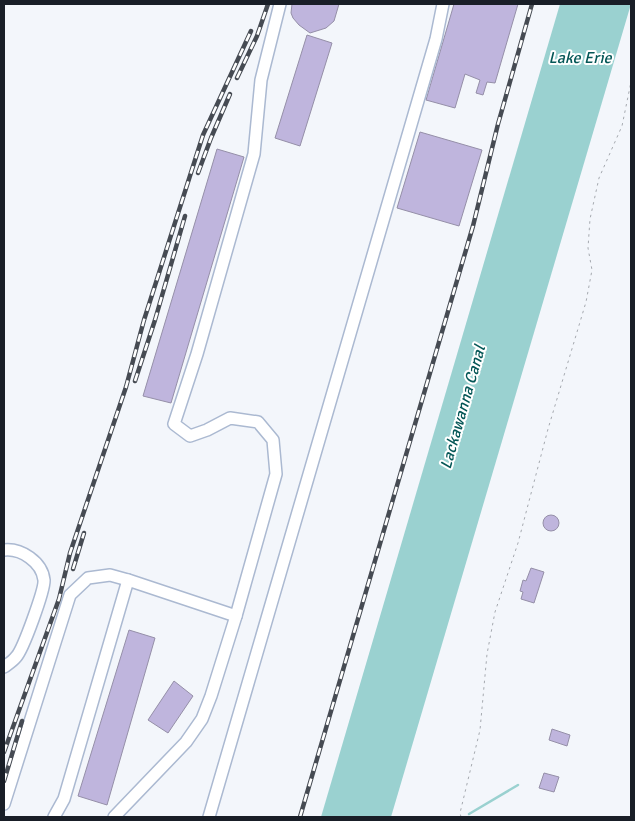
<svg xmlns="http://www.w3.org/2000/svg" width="635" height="821" viewBox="0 0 635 821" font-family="Signika,sans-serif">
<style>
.water{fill:#9ad1d0}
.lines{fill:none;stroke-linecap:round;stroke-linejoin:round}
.stream{stroke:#9ad1d0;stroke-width:2.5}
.building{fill:#bfb5dd;stroke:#958fa8}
.minor-casing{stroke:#abb9d1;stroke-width:14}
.path{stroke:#a5a9af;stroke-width:1;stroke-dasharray:2.5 4;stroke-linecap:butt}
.minor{stroke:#fff;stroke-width:11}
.rail-casing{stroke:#464b53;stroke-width:4.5}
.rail{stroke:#fff;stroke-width:2.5;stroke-dasharray:8;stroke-linecap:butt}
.labels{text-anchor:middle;stroke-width:4;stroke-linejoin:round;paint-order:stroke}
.water-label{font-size:16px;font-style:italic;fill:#055757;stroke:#fff}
</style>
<rect width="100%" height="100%" fill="#f3f6fb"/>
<polygon class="water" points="560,4 631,4 391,817 321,817"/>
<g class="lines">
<polyline class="stream" points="469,814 518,785"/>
</g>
<g class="building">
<polygon points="292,4 339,4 334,21 326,28 310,33 299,25 293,18 291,13"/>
<polygon points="454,4 518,4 495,83 487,82 483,95 476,93 480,80 465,74 455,108 426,100"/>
<polygon points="307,35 332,43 300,146 275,138"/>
<polygon points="420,132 482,150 459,226 397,208"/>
<polygon points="217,149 244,157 171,403 143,396"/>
<circle cx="551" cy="523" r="8"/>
<polygon points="531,568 544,572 534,603 521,599 523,592 520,591 523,580 526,581"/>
<polygon points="129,630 155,638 107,805 78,796"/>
<polygon points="174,681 193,696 168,733 148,720"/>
<polygon points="552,729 570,735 567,746 549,740"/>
<polygon points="544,773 559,777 554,792 539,788"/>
</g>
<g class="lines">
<defs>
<g id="minor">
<path d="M4,550C21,548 42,562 44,580C45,589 23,650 16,657C13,661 8,664 4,667"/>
<polyline points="4,804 70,595 88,578 110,575 128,580"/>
<polyline points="54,817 64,799 128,580 236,616 276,474 273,440 258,422 230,418 207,430 190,436 174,424 197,354 254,154 261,80 280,4"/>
<polyline points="114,817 186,742 202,719 211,696 236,616"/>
<polyline points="209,817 436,39 443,4"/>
</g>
</defs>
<use href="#minor" class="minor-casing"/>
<polyline class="path" points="461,817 460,813 480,730 487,654 495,612 518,543 548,429 586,302 592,270 588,248 590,219 599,178 622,126 631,82"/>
<use href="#minor" class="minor"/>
<defs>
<g id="rail">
<polyline points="237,78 257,36 268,4"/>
<polyline points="198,173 211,138 230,94"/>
<polyline points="135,381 155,320 185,216"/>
<polyline points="73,569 84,533"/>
<polyline points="4,752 59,599 70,553 126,387 144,320 203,135 251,31"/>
<polyline points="4,781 22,721"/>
<polyline points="300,817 473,226 498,124 532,4"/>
</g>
</defs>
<use href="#rail" class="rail-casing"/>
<use href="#rail" class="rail"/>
</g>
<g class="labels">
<g class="water-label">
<text x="580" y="63">Lake Erie</text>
<text transform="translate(462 407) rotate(-74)" y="6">Lackawanna Canal</text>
</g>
</g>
<rect width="635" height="821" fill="none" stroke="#191e27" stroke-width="10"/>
</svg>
